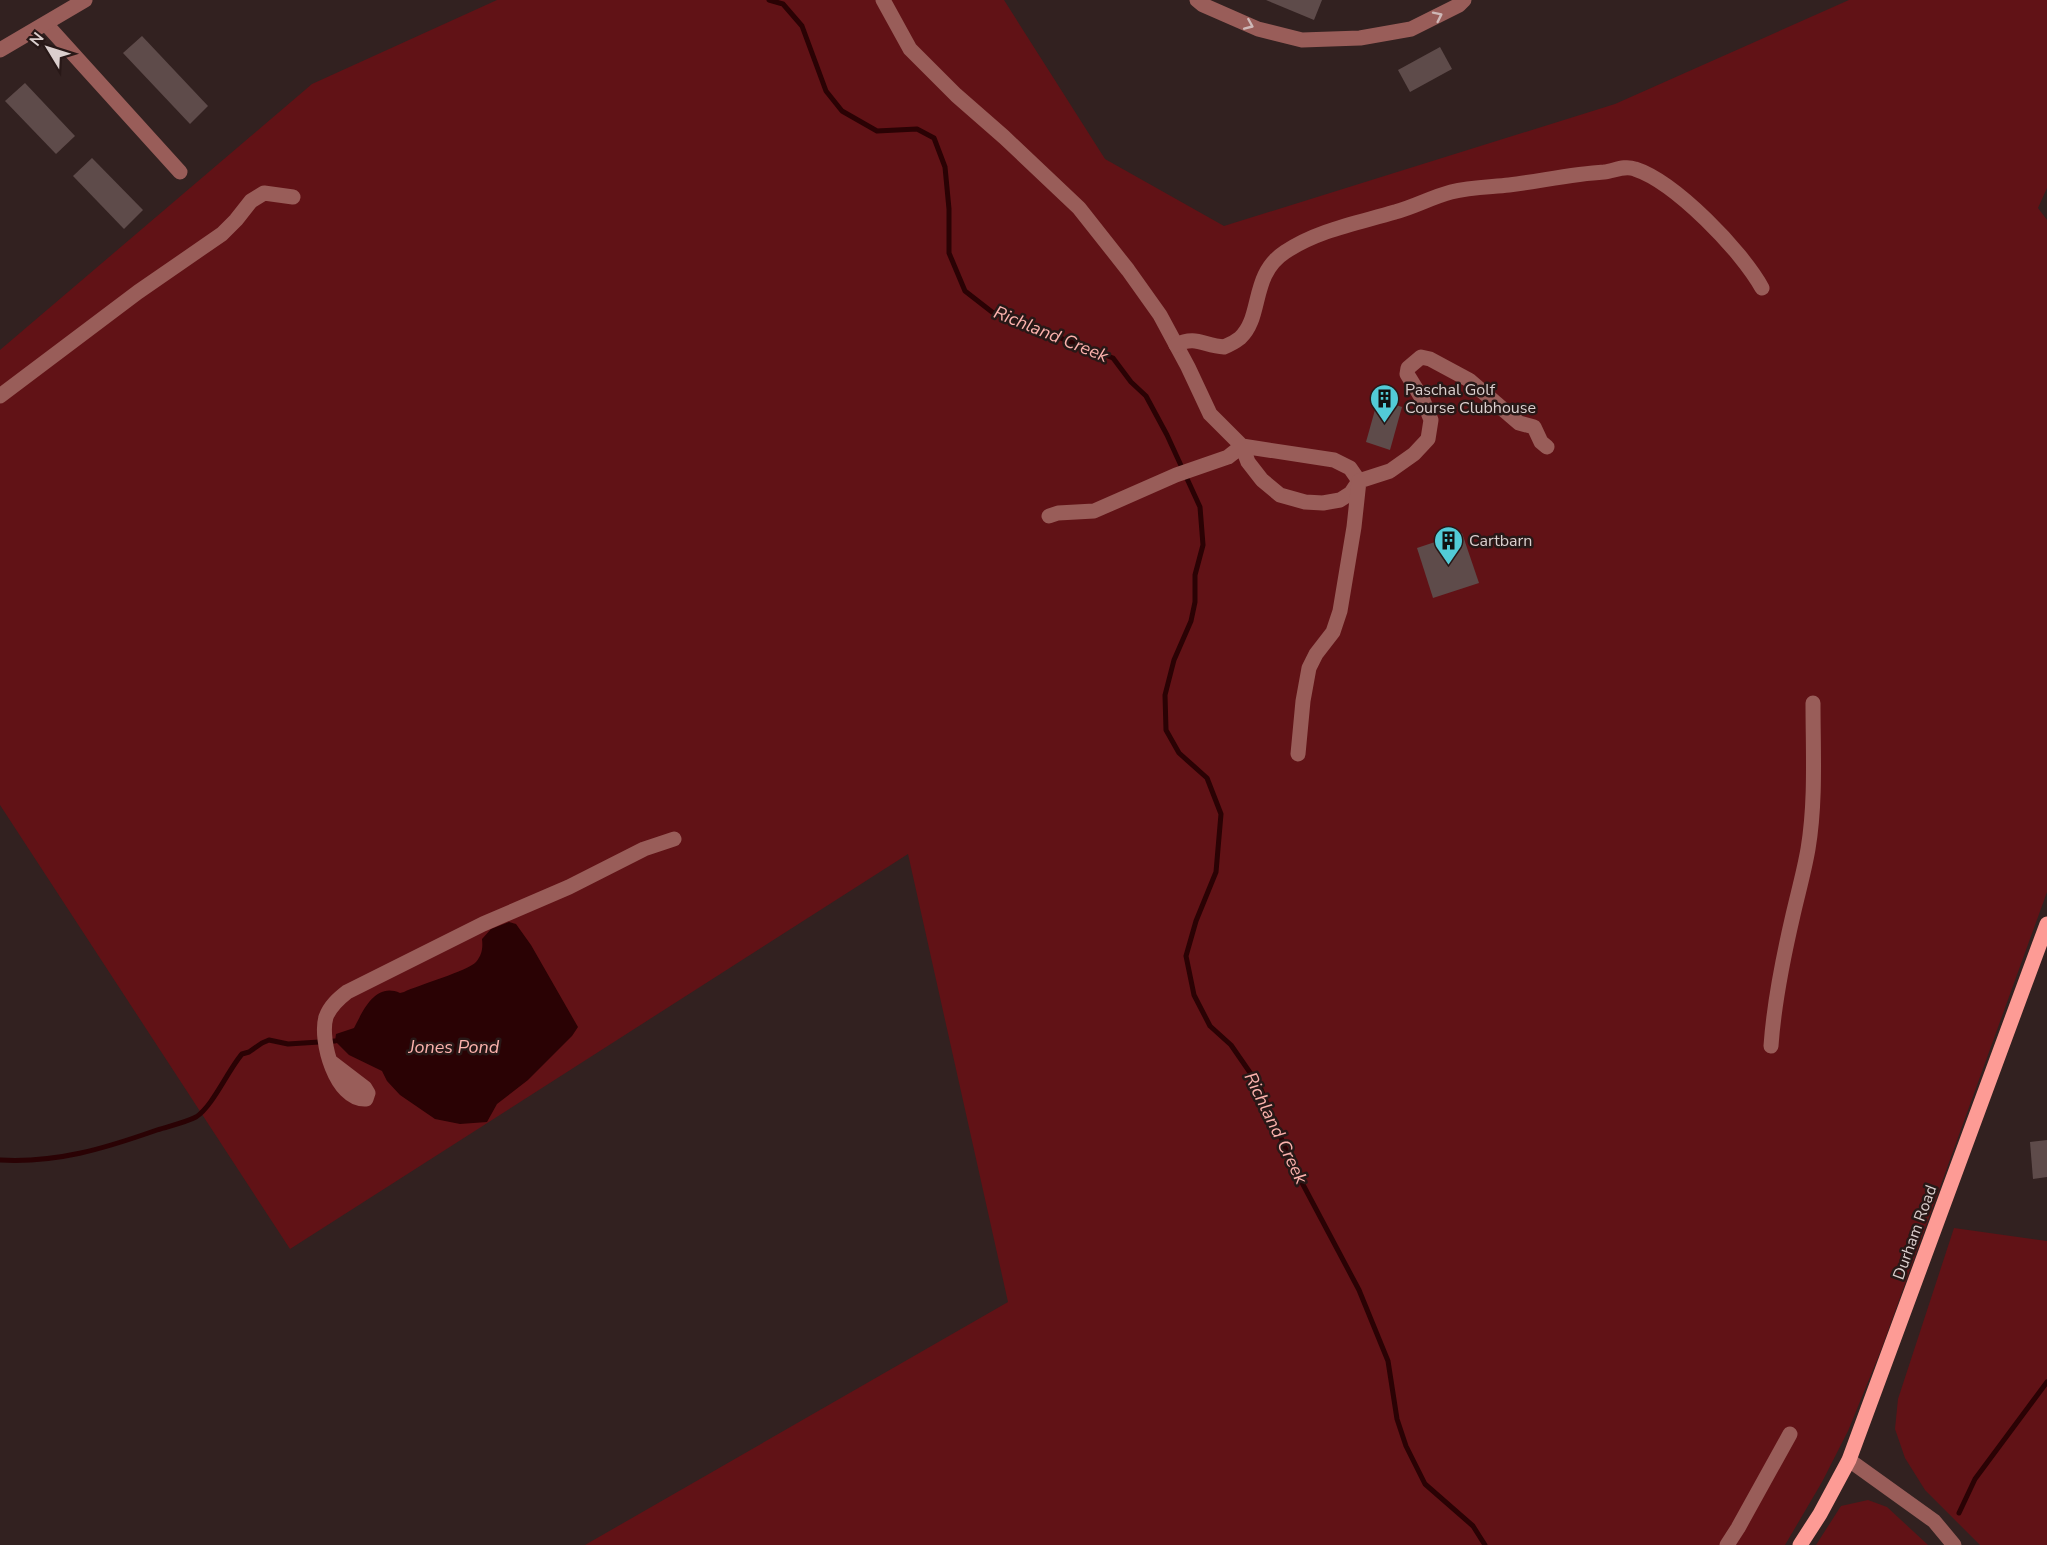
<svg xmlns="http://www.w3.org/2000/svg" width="2047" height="1545" viewBox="0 0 2047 1545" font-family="'Nunito Sans',sans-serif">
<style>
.green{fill:#611216}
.water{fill:#2a0204}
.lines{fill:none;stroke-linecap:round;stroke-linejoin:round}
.stream{stroke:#2a0204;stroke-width:5}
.building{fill:#5e4b4a}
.minor{stroke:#995d59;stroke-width:15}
.major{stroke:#fd9b95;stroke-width:15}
.oneway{stroke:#ceb8b7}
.labels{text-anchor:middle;stroke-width:5;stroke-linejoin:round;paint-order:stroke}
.poi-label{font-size:16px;fill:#dbcfce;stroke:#281817;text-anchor:start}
.street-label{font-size:16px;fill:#dbcfce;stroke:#281817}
.water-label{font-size:18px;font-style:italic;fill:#fcb2ad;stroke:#281817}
</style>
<rect width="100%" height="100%" fill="#322120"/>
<g class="green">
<polygon points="497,0 1004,0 1105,159 1224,226 1615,104 1849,0 2047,0 2047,188 2038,208 2047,220 2047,892 1881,1350 1848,1431 1822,1482 1785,1545 585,1545 1008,1302 908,854 290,1249 0,805 0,350 312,84"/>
<polygon points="1954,1228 2047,1241 2047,1545 1980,1545 1925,1490 1905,1458 1895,1429 1898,1399"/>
<polygon points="1868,1500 1887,1507 1928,1545 1816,1545 1841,1506"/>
</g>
<path class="water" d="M509,922L516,924L531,945L578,1027L572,1036L528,1080L497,1104L487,1122L460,1124L435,1119L400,1095L387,1081L382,1071L349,1055L335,1041L336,1034L354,1028C363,1011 375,982 400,993L404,992C418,985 468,971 476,962C482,955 483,948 482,939L491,929Z"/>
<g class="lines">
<g class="stream">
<polyline points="769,0 783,4 802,26 826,91 842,111 877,131 917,129 934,138 945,167 949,209 949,253 965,291 992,312 1113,358 1131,382 1146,396 1167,435 1200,507 1203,545 1195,575 1195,602 1191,621 1174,660 1165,695 1166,730 1179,753 1207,778 1221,814 1216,872 1196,921 1186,956 1194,995 1210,1026 1231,1045 1260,1087 1291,1162 1359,1290 1388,1361 1397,1419 1406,1446 1425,1484 1473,1526 1485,1545"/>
<path d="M0,1160C57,1163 103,1149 157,1130C169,1126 184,1123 196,1117C213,1106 228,1070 242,1054L249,1052L262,1043L269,1040L288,1044L335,1041"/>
<polyline points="1959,1513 1975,1479 2047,1382"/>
</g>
</g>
<g class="building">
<polygon points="1266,0 1322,0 1314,20"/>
<polygon points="142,36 208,106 190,124 123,53"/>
<polygon points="1440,47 1452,69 1410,92 1398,70"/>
<polygon points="25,83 75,136 56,154 5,101"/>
<polygon points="92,158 143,210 124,229 73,176"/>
<polygon points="1378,399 1402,407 1390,450 1366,442"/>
<polygon points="1462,533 1479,583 1433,598 1417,548"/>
<polygon points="2047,1140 2047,1177 2033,1179 2030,1142"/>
</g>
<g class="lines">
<g class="minor">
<polyline points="883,0 910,49 956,95 1004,137 1079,208 1128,270 1160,315 1188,367 1210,414 1242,446 1248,462 1262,480 1280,495 1305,502 1323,503 1340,500 1351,493 1359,481 1350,468 1334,460 1242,446 1228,457 1176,475 1094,511 1058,513 1049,516"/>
<polyline points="1197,0 1203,5 1258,29 1302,40 1360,38 1411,29 1459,5 1464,0"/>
<polyline points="46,24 180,172"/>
<polyline points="0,50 85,0"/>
<path d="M1176,345C1196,335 1204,346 1224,347C1229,345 1235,342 1240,338C1263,317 1250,275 1285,252C1318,230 1358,223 1395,212C1414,207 1432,197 1451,192C1470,187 1490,187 1509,185C1541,181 1572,174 1604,172C1614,171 1624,165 1635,169C1675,182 1742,251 1762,288"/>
<polyline points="0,396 138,292 222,234 236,220 251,201 264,193 293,197"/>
<polyline points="1298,754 1303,701 1309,668 1316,654 1333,632 1340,611 1354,527 1359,481 1390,471 1414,454 1428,439 1431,420 1423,400 1407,374 1408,368 1421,357 1430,359 1469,380 1519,423 1534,427 1541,442 1547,447"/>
<path d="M1771,1046C1774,1002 1783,958 1793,915C1798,893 1804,872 1808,849C1816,801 1813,751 1813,703"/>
<path d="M331,1062L365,1088L368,1093L366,1099C336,1101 319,1040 326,1017C330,1006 338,999 347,992L483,924L569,887L644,849L674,839"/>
<polyline points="1849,1460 1934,1521 1954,1545"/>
<polyline points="1727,1545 1738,1528 1790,1434"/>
</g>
<polyline class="major" points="1800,1545 1820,1514 1849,1460 2047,924"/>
</g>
<defs><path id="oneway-chevron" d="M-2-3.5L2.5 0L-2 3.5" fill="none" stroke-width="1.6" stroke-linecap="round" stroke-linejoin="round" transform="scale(1.5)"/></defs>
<g class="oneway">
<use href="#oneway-chevron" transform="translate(1438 16) rotate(-26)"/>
<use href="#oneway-chevron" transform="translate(1249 25) rotate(23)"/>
</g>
<defs>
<symbol id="building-pin" viewBox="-11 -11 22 30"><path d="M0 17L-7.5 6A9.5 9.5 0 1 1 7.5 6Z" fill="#52cbd7" stroke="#281817"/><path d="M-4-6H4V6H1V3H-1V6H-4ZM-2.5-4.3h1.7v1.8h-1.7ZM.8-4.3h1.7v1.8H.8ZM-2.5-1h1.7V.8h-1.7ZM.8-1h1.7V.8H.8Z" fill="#111"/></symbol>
</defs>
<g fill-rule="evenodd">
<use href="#building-pin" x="1368" y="382" width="33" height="45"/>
<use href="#building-pin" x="1432" y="524" width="33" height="45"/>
</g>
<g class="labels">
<g class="poi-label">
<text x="1405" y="395">Paschal Golf<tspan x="1405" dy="18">Course Clubhouse</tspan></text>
<text x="1469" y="546">Cartbarn</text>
</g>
<g class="street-label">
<text transform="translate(1914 1232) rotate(-70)" y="6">Durham Road</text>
</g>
<g class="water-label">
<text transform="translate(1051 334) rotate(22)" y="6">Richland Creek</text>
<text x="454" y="1053">Jones Pond</text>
<text transform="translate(1276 1128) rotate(64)" y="6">Richland Creek</text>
</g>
</g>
<g transform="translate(48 48) rotate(308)" stroke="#281817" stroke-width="4.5" paint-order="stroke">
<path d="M0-4.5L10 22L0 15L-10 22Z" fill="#dbcfce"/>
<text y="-9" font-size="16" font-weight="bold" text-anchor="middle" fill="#dbcfce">N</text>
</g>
</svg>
